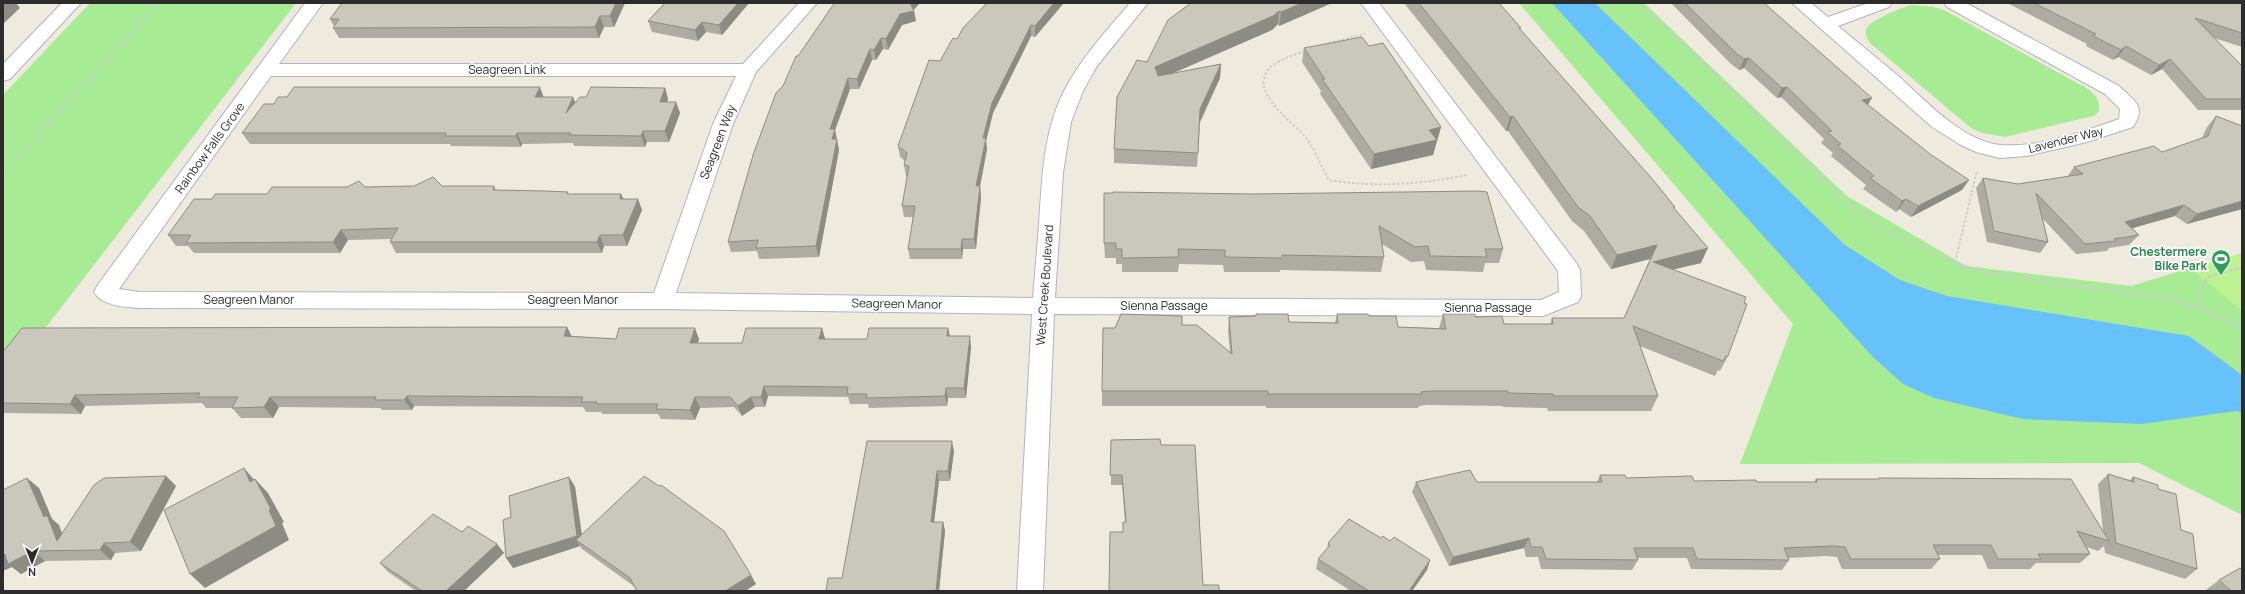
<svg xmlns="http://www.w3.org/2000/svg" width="2245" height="594" viewBox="0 0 2245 594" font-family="Manrope,sans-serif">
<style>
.green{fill:#a7eb95}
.pitch{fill:#bcf390}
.water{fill:#67c1fb}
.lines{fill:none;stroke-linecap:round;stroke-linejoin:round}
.minor-casing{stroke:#b2b2c1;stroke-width:2}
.path-far1{stroke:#ccc;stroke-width:2;stroke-dasharray:2.5 2;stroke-linecap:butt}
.path{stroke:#ccc;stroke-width:2.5;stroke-dasharray:3.5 2;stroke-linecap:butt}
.minor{fill:#fff;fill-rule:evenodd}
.wall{fill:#aeaca2}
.shaded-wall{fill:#8d8c84}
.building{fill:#cac8bc;stroke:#8d8c84}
.labels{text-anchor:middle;stroke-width:3.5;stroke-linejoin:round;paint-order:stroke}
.street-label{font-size:12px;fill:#2c2c2c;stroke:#fff}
.leisure-label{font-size:12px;font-weight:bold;fill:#27864d;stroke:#fff;text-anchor:end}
</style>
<rect width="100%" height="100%" fill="#efeade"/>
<g class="green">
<polygon points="90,3 296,3 3,383 3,95"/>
<polygon points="1519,3 1644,3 1847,196 1966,266 2131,286 2190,268 2210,284 2242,273 2242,515 2139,463 1740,464 1793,324"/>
<path d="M1912,5L1933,7L1944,10L2081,85C2092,91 2101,98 2099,111L2094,116L2085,118L2005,137L1982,133L1971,128L1870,43C1867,39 1864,34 1867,28C1871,20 1903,7 1912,5Z"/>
</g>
<polygon class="pitch" points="2242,253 2242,311 2190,268"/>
<polygon class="water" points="1552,3 1595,3 1845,245 1900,280 1947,296 2189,336 2242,375 2242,412 2236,411 2142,424 2023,419 1934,398 1903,384 1873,357"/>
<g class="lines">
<defs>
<g id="minor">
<polygon points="62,3 81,3 10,79 3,81 3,64"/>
<path d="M305,3H323L279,64H743L799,3H817L756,72L733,124L676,293L1033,298C1035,273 1037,249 1039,225C1042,180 1043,132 1064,91C1081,58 1106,31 1130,3H1148L1097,66L1083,91L1071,122L1063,173L1055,298L1541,300L1559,292L1558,271L1361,3H1379L1577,264L1580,270L1581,296L1578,302L1543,316L1054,314L1043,591H1017L1032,314L662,309L140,308C125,307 102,306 94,292L97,286ZM271,76H736L713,124L654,293L140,292L119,289Z"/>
<path d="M1792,3H1811L1828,17L1868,3H1892L1889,7L1838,26C1857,42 1877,58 1896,74C1924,99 1962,141 2000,145C2040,148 2082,132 2119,119L2120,109L2105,94L1947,7L1944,3H1966L2119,86C2134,101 2147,106 2133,127L2087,142L2027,156L1999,158L1976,152L1961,145L1932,127Z"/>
</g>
</defs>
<use href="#minor" class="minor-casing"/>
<g class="path-far1">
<polyline points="1640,3 1857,211 1883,229 1955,263"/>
<polyline points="1329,43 1365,34"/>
<path d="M1305,51C1267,63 1247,77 1281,113C1289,122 1300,129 1307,139C1316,151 1321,167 1329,180C1376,188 1421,184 1467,175"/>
<polyline points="3,175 157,3"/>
<polyline points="1963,265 1955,263 1977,170"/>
</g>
<g class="path">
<polyline points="1959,264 1991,274 2173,299 2198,307 2242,328"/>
<polyline points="2198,307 2200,287 2208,277 2242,267"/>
</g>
<use href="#minor" class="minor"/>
</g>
<g class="wall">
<polygon points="342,3 625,3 614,27 604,27 599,38 339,38 333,28 334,26 330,19"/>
<polygon points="665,3 749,3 722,35 706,32 698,41 652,32 648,21"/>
<polygon points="920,3 914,10 916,21 902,25 888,50 883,49 876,60 872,60 859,89 850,89 835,130 839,150 819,257 759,259 757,251 731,252 728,242 783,86 798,56"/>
<polygon points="987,3 1063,3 1063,4 1035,37 1031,36 993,113 986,141 987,149 980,186 981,197 976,249 963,249 962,259 910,259 908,249 913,217 904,217 902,206 908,176 906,176 904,165 905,161 900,157 898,146 940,61 957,39"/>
<polygon points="1191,3 1332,3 1279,26 1278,24 1272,30 1171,74 1221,64 1220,78 1200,123 1197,167 1114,163 1114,149 1147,62"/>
<polygon points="1404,3 1499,3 1520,29 1675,207 1674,209 1701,263 1674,269 1728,356 1720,371 1718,370 1715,376 1640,346 1658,396 1651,411 1548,411 1547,408 1503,407 1502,406 1426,405 1419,406 1418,408 1266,408 1266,406 1102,406 1102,391 1115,328 1182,325 1230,352 1228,331 1229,317 1256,316 1256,314 1289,322 1335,323 1337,314 1369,316 1398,327 1439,328 1443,314 1475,317 1504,324 1550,324 1552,318 1624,318 1650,259 1611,269 1584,231 1572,221 1508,131 1506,131"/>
<polygon points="1671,3 1764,3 1868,105 1962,190 1911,217 1899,209 1896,212 1863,189 1866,185 1831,156 1833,153 1821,143 1824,139 1781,97 1777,98 1744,68 1739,70 1731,64"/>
<polygon points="2007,3 2242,3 2242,47 2214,38 2242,66 2242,110 2198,110 2162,69 2151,75 2118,57 2113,60 2086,46 2087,44"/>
<polygon points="1369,46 1441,127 1433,155 1371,169 1320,94 1321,91 1302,62 1304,48"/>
<polygon points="665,88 668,99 667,102 676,102 680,113 669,142 647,142 645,147 574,146 573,143 522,144 521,147 451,146 450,144 250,144 242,133 544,97 573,97 575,102 586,97"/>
<polygon points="2216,116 2242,126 2242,209 2187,224 2175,216 2132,228 2139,235 2129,245 2109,248 2107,251 2076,254 2043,219 2048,242 2040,253 1987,242 1976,188 1983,178 2018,184 2067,177 2074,167 2162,152 2202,138 2207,127"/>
<polygon points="442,186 494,186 496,190 569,194 621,194 623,199 638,199 642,210 627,246 604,246 602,253 396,253 390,242 391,239 348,240 340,253 194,253 188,246 176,246 168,235 212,199 267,194 365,187"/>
<polygon points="1252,194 1503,249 1499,263 1485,263 1483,272 1426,270 1424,261 1411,262 1382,244 1384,257 1381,272 1280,270 1280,272 1224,272 1223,265 1179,264 1178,272 1122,272 1122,264 1116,264 1116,258 1105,258 1104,243"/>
<polygon points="567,327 572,336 616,339 699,339 698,343 742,343 822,328 825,339 867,339 948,328 950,336 971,347 966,398 948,398 947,406 869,408 868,404 850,404 848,397 768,396 765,407 755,407 742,416 734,407 700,408 695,420 661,419 658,414 602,414 601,412 586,412 583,407 414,406 412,410 382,410 380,408 279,407 273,418 241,418 232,408 206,408 202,403 85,406 81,414 3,413 3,352"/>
<polygon points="1160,439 1109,591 1123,532 1123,522 1125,522 1122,485 1111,485 1111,440"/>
<polygon points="954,451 950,481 939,481 934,522 943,522 945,531 939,591 826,591 842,578"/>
<polygon points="2108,474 2130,480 2133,477 2158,489 2181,530 2197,569 2185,579 2105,553 2104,546 2098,551 2087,547 2090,554 2080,563 2036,563 2030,569 1988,569 1982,555 1938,555 1940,559 1931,569 1842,569 1837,557 1826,556 1788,558 1789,560 1782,570 1691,569 1687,558 1637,558 1638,560 1632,570 1541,569 1538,557 1526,557 1524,548 1449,566 1412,492 1416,482 1597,482 1600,475 1626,478 1694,481 1757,482 1814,482 1816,479 1878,479 1879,478 2103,531 2098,484"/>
<polygon points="166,476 176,486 141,551 115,553 111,560 45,561 21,574 12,567 39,488 52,519 59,525 62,533"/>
<polygon points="569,477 575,487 582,534 756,584 745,591 637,591 635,587 582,549 580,546 513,568 511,517"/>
<polygon points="462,532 497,544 504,553 464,591 416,591 388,572 380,563"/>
<polygon points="1381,538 1390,541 1430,560 1427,570 1412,591 1351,591 1316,569 1318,559 1327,549 1328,543"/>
<polygon points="2219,580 2242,591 2208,591 2206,590"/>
</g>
<g class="shaded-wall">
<polygon points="3,3 16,3 20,8 3,24"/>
<polygon points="616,3 625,3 614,27 610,16"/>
<polygon points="738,3 749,3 722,35 719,25"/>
<polygon points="910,3 920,3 912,11 914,11 916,21 902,25 888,50 886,39 900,14"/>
<polygon points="1054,3 1063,3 1063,4 1035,37 1035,26"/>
<polygon points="1302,3 1332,3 1279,26 1281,12"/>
<polygon points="1279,11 1278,24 1272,30 1155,81 1155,67"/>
<polygon points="600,16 604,27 599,38 595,27"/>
<polygon points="702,22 706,32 698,41 695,30"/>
<polygon points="1031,25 1031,36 993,113 986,141 987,149 978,197 976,186 983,138 992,103"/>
<polygon points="881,38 883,49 876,60 874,50"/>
<polygon points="2126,46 2118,57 2113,60 2121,50"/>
<polygon points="870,49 872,60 859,89 857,79"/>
<polygon points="1749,58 1744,68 1739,70 1744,59"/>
<polygon points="2170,59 2162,69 2151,75 2159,65"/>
<polygon points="1221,64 1220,78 1199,123 1200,109"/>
<polygon points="848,78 850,89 835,130 839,150 819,257 816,246 830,129"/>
<polygon points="540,87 544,98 535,97"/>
<polygon points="1787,87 1781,97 1777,98 1782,88"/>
<polygon points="665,88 668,99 663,113 660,102"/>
<polygon points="573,97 577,108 566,113"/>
<polygon points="1872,98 1866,108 1862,100"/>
<polygon points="676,102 680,113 669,142 665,131"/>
<polygon points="1513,116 1508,131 1506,131 1510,117"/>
<polygon points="1441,127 1433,155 1371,169 1374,154 1429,130"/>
<polygon points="643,131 647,142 645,147 641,136"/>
<polygon points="517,133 522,144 521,147 516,136"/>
<polygon points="1969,180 1962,190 1911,217 1918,206"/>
<polygon points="980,186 981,197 976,249 974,239"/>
<polygon points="621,194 626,204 620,199"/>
<polygon points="638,199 642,210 627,246 623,235"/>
<polygon points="1906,199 1899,209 1896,212 1902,201"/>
<polygon points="2242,201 2242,209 2187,224 2197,214"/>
<polygon points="2184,205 2175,216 2116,233 2125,222"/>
<polygon points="341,230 348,240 340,253 333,242"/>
<polygon points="600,235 604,246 602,253 597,242"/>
<polygon points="962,239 963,249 962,259 961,249"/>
<polygon points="1657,245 1650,259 1611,269 1617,255"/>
<polygon points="1708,248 1701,263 1646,276 1653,262"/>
<polygon points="567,327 572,338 564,336"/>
<polygon points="695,328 699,339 694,354 690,343"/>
<polygon points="822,328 825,339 822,350 819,339"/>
<polygon points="948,328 950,338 947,336"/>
<polygon points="970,336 971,347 966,398 964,388"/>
<polygon points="764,386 768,396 765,407 761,397"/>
<polygon points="946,388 948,398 947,406 945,396"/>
<polygon points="75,395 85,406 81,414 70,404"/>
<polygon points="407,396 414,406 412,410 404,400"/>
<polygon points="270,397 279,407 273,418 264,407"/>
<polygon points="695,397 700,408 695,420 690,410"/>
<polygon points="751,397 755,407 742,416 738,406"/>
<polygon points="952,441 954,451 950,481 948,471"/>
<polygon points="244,468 256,482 250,482"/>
<polygon points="937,471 939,481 933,531 931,522"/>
<polygon points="166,476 176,486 141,551 130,542"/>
<polygon points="569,477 575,487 583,545 576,540 580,546 513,568 506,558"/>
<polygon points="27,478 39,488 52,519 59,525 68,551 57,541 44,517"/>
<polygon points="255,479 268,493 284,522 282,523 289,540 205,588 190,574"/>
<polygon points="943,522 945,531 939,591 936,591"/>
<polygon points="1529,538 1524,548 1449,566 1453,557"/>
<polygon points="104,543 115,553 111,560 100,550"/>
<polygon points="497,544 504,553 464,591 446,591"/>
<polygon points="33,551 45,561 21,574 12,567 3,571 3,555 5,554"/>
<polygon points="1430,560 1427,570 1412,591 1409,591"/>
<polygon points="751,575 756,584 745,591 725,591"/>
</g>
<g class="building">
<polygon points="342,3 616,3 610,16 600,16 595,27 333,28 339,19 330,19"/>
<polygon points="665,3 738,3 719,25 702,22 695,30 648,21"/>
<polygon points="835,3 910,3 914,11 900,14 886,39 881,38 874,50 870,49 857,79 848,78 830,129 835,129 832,139 837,139 816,246 756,248 758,240 728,242 754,152 776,93 783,86 796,56 798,56 831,8"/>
<polygon points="987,3 1054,3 1035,26 1031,25 992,103 983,138 986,138 976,186 980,186 974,239 962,239 961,249 908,249 915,206 902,206 909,166 904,165 907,153 898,146 929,60 940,61 953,38 957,39 963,28"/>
<polygon points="1191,3 1302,3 1281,12 1279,11 1273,16 1155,67 1158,76 1221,64 1200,109 1198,153 1114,149 1117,97 1137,60 1147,62 1168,20"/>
<polygon points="1419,3 1499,3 1521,28 1519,28 1654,181 1675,207 1673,207 1708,248 1653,262 1746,297 1744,303 1747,304 1728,356 1726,356 1723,361 1633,326 1658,396 1554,396 1553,394 1508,393 1508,391 1431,391 1421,392 1422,394 1268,394 1268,391 1102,391 1103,328 1115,328 1121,314 1182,316 1182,325 1197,325 1232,354 1229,317 1256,316 1256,314 1288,314 1289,322 1338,323 1337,314 1368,314 1369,316 1396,316 1398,327 1446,329 1443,314 1475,314 1475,317 1502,316 1504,324 1553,324 1552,318 1624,318 1657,245 1617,255 1590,216 1578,207 1513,116 1510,117"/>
<polygon points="1685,3 1764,3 1872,98 1862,100 1930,154 1969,180 1918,206 1906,199 1902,201 1870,178 1874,176 1837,145 1841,144 1827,132 1832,131 1787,87 1782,88 1749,58 1744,59 1736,53"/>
<polygon points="2034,3 2242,3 2242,33 2195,18 2242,66 2242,99 2206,99 2170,59 2159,65 2126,46 2121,50 2093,36 2096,34"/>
<polygon points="1362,37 1369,46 1383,43 1441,127 1429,130 1437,140 1374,154 1322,79 1325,79 1304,48"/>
<polygon points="294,87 540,87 535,97 573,97 566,113 580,97 586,97 591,87 665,88 660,102 676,102 665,131 643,131 641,136 569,135 571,133 517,133 516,136 445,136 446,133 242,133 264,104 274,104 278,97 287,97"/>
<polygon points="2216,116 2242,126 2242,201 2197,214 2184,205 2125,222 2139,235 2114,239 2116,241 2085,244 2036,193 2048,242 1994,231 1983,178 2018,184 2083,174 2074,167 2154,146 2162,152 2208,136"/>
<polygon points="433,177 442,186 494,186 493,190 547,191 568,192 567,194 621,194 620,199 638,199 623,235 600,235 597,242 390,242 398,228 341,230 333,242 186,243 191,235 168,235 194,199 212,199 215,194 267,194 272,187 347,187 359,181 365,187 414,186"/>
<polygon points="1479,191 1487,192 1503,249 1485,249 1487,257 1430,256 1428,246 1415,247 1379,226 1384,257 1282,255 1282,258 1225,257 1225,250 1178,249 1179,257 1122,258 1122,249 1116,249 1116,243 1104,243 1104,193 1113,193 1113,192 1252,194"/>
<polygon points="567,327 564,336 616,339 619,328 695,328 690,343 742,343 746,328 822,328 819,339 867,339 869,328 948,328 947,336 970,336 964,388 946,388 945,396 866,398 867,394 847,394 848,387 764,386 761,397 751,397 738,406 730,397 695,397 690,410 656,409 658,404 597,404 597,402 581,402 583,397 407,396 404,400 375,400 376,397 270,397 264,407 232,408 238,397 197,397 200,393 75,395 70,404 3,403 3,352 22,328"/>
<polygon points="1160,439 1161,445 1195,445 1203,585 1219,585 1219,591 1109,591 1110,532 1123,532 1123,522 1126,522 1122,475 1110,475 1111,440"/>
<polygon points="867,441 952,441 948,471 937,471 931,522 943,522 936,591 826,591 828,578 842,578"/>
<polygon points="244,468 250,482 255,479 271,509 269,510 276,526 190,574 164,510"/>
<polygon points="1470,470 1477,482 1602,482 1600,475 1625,475 1626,478 1692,476 1694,481 1756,480 1757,482 1817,482 1816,479 1879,479 1879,478 2071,479 2109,541 2077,531 2090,554 2038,554 2041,559 1998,559 1991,545 1933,545 1940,559 1851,559 1845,547 1834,546 1784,548 1789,560 1697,559 1693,548 1634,548 1638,560 1546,559 1542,547 1531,547 1529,538 1453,557 1416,482"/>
<polygon points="2108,474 2134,482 2133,477 2158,485 2158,489 2176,494 2181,530 2193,534 2197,569 2116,543"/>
<polygon points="166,476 130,542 104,543 100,550 33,551 8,564 5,554 3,555 3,490 27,478 44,517 47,515 57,541 94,485 104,478"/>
<polygon points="644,476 659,486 661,485 724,531 751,575 725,591 637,591 630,578 576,540"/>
<polygon points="569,477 577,536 506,558 503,520 511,517 509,496"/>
<polygon points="433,514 462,532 468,526 497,544 446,591 422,591 380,563"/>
<polygon points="1349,519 1381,538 1383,536 1390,541 1394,537 1430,560 1409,591 1369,591 1318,559 1330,545 1328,543"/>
<polygon points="2240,568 2242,570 2242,591 2231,591 2219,580"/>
</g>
<defs>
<symbol id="stadium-pin" viewBox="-11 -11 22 30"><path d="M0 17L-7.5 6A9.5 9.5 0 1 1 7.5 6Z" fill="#2e9e5b" stroke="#fff"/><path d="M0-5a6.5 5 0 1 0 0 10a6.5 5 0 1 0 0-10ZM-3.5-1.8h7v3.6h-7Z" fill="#fff"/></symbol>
</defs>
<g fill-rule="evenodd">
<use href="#stadium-pin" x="2210" y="248" width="22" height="30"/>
</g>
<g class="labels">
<g class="street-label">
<text x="507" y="74">Seagreen Link</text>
<text transform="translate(2066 140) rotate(-14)" y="4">Lavender Way</text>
<text transform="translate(718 142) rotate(-69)" y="4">Seagreen Way</text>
<text transform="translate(210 148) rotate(-54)" y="4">Rainbow Falls Grove</text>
<text transform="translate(1045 285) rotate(-86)" y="4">West Creek Boulevard</text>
<text x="249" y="304">Seagreen Manor</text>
<text x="573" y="304">Seagreen Manor</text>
<text transform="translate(897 304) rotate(1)" y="4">Seagreen Manor</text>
<text x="1164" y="310">Sienna Passage</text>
<text x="1488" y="312">Sienna Passage</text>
</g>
<g class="leisure-label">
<text x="2207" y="256">Chestermere<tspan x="2207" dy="14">Bike Park</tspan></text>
</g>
</g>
<rect width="2245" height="594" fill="none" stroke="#2c2c2c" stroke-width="8"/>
<g transform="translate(32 562) rotate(180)" stroke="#ffffff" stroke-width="3" paint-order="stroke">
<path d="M0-3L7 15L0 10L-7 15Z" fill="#2c2c2c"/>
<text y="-6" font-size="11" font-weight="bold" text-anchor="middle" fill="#2c2c2c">N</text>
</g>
</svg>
